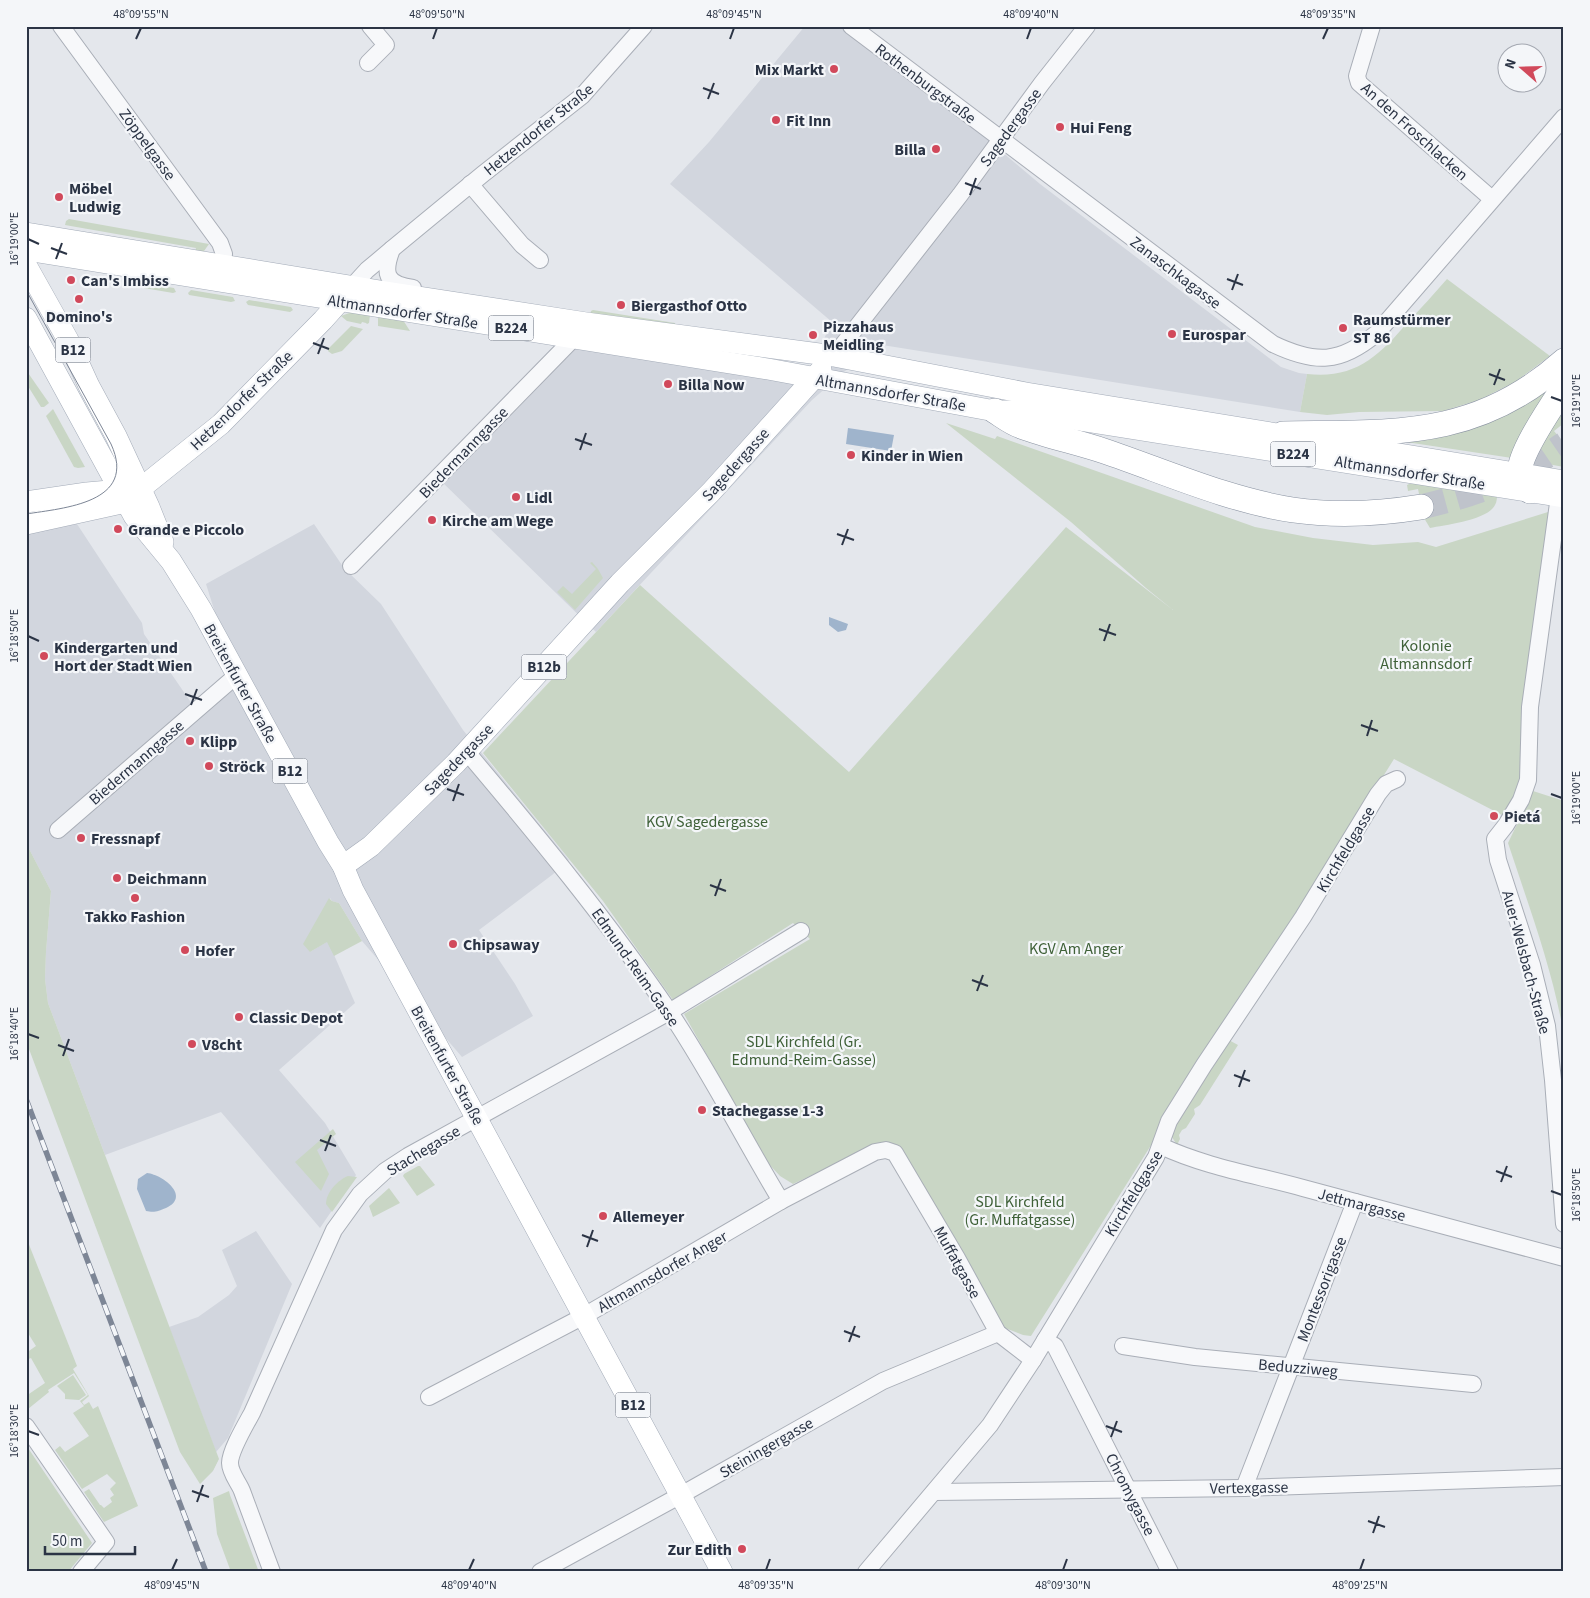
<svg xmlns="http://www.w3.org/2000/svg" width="1590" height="1598" viewBox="0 0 1590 1598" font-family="'Source Sans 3',sans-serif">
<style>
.built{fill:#d2d6de}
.green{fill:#c9d6c5}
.water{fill:#9fb4cc}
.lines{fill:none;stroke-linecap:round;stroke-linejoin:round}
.highway-tunnel{stroke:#bfc3cb;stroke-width:25;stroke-dasharray:25 12;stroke-linecap:butt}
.minor-casing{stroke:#a9aeb7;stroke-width:18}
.major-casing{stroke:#a3abb8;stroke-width:22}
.highway-casing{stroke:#8b94a3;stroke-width:26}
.minor{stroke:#f7f8fa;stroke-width:16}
.major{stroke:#fff;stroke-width:21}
.highway{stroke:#fff;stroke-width:25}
.tram{stroke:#7d8696;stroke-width:1}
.rail-casing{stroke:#7d8696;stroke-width:5.5}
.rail{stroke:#f4f6f9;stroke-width:4;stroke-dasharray:11;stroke-linecap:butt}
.ticks{fill:none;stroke:#2b3445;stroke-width:2}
.poi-dot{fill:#d1495b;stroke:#f4f6f9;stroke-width:2}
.labels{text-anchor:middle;stroke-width:4.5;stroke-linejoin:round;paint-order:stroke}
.shield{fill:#f4f6f9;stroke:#676e7b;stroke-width:1}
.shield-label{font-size:15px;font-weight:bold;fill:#2b3445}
.poi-label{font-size:16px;font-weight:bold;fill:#2b3445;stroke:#f4f6f9;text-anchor:start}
.street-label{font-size:16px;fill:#2b3445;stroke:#f4f6f9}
.park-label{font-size:16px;fill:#3f6138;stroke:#f4f6f9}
.neatline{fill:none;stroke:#2b3445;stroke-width:2}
.ticks-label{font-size:12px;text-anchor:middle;fill:#2b3445}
</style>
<rect width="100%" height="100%" fill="#e4e7ec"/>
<g class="built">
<polygon points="805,26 842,26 976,130 1040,184 1281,367 1299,373 1307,374 1300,412 876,344 812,400 596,632 441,481 582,335 809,370 832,322 670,184 709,142"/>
<polygon points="77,524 142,623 144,634 201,717 238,685 206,584 314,524 344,568 381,604 463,730 569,860 552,875 479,930 515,984 533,1016 462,1057 362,941 339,903 332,901 330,898 310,952 328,941 355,1003 279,1070 325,1123 356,1175 320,1228 221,1112 105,1155 48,1003 45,979 46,952 51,891 26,843 26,533"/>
<polygon points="256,1231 292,1284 228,1438 216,1452 169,1327 198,1317 229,1295 237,1286 222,1250"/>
</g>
<g class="green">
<polygon points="69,219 209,244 204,251 195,252 196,248 65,225 66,221"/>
<path d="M1447,279L1550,356L1515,382L1479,400L1443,411L1359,412L1327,415L1300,412L1307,374C1355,379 1378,357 1408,322C1421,308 1434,294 1447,279Z"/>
<polygon points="131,281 174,288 176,292 173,293 132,286 130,284"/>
<polygon points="191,290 233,297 235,301 231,302 189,295 188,293"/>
<polygon points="249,300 291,307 293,310 290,312 248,305 246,302"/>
<polygon points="593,310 675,323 675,326 590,316 591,311"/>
<polygon points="352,312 370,315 369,323 367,324 366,323 362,322 361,324 347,321 341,316"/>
<polygon points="378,316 403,320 410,331 378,326"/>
<polygon points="351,326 363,329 342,351 332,354 328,351 329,348"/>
<polygon points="26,370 49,403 44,407 41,407 26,383"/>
<polygon points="1545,389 1548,392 1512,458 1406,442"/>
<polygon points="1564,402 1564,423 1554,431 1564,443 1564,467 1531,461"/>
<polygon points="53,409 85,467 78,468 74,467 46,416"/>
<polygon points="946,423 995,439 997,436 1255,527 1313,538 1373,545 1418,542 1436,547 1548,512 1546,560 1525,780 1504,816 1394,759 1031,1336 1023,1335 1005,1328 897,1150 876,1145 793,1184 780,1176 766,1161 684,1014 810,939 793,923 673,1000 603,901 483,753 640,585 849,772 1066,527 1173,610 1146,588 1071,522"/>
<path d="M1417,480L1497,493C1497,497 1497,502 1495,505C1488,520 1445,525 1430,528L1424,518L1418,489L1408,491L1407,485Z"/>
<polygon points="592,562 598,569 603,578 575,610 557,592 563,586 572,594 596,569 590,563"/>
<path d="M1533,791L1564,801V1036C1553,970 1529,907 1508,843Z"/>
<polygon points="26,843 51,891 46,952 45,979 48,1003 219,1459 213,1471 200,1484 180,1452 26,1041"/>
<polygon points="329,898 332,901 339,903 362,941 334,956 327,942 310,952 303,944"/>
<polygon points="1225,1038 1238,1045 1200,1105 1194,1109 1195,1114 1186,1128 1182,1130 1179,1135 1180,1139 1177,1145 1170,1134"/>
<polygon points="333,1129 336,1134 317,1150 329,1174 321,1191 295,1162"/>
<polygon points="418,1166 420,1166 435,1185 417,1196 403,1176 404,1174"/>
<path d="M348,1176L357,1177L332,1212L326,1204C326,1192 338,1180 348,1176Z"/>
<polygon points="389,1188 400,1203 373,1217 369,1206"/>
<polygon points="26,1237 77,1366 73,1369 89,1396 82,1402 84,1405 89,1402 93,1409 98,1406 138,1506 104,1522 84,1492 89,1489 100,1505 101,1505 104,1508 112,1502 110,1498 114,1495 110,1489 116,1483 107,1474 82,1489 55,1450 60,1446 65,1452 89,1436 73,1413 84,1406 80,1401 88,1395 74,1373 48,1390 49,1392 28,1409 26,1396 45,1383 31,1358 26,1360 26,1353 36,1346 26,1330"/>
<polygon points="73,1375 86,1395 79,1400 65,1399 65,1394 57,1386"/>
<polygon points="26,1445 92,1543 68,1572 26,1572"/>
<polygon points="229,1491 230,1495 259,1572 231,1572 217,1534 213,1498"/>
</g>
<g class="water">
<polygon points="848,428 894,435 891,451 846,444"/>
<polygon points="829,617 848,624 846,630 838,632 829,625"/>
<path d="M147,1173C164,1175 191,1197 166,1208C158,1211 155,1213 146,1211L137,1189L138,1179Z"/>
</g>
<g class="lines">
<path class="highway-tunnel" d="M1421,507C1455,499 1490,489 1521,472C1536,464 1550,453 1564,444"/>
<defs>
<g id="minor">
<polyline points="61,26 220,243 224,254 220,276"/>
<path d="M851,26L1273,344C1315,364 1340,364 1377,333L1564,117"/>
<polyline points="1372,26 1357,76 1359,83 1492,199"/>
<polyline points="368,63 386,45 370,26"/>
<polyline points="470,184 522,245 540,260"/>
<path d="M392,249C383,273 385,284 413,288"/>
<polyline points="346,293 367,270 392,249 483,174 582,96 644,26"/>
<polyline points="834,356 960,195 1042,83 1087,26"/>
<polyline points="1559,496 1530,707 1528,780 1521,800 1506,825 1495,839 1498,860 1532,965 1547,1026 1553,1080 1564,1224"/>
<polyline points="351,566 575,337"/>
<path d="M466,751C537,835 607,920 669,1011C710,1072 743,1138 781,1201"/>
<polyline points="58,830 237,675"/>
<path d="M1161,1146C1206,1167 1256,1175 1303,1188C1390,1211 1477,1235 1564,1258"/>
<polyline points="1045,1340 1055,1346 1170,1572"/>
<polyline points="1123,1346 1195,1357 1473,1384"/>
<polyline points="429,1397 584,1316 781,1201 875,1152 886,1150 895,1153 957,1258 998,1333 1033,1360"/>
<polyline points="26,1426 106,1542 81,1572"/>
<polyline points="1244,1488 1355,1202"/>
<polyline points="934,1492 1244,1488 1564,1477"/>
<path d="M272,1572C262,1545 252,1518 242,1491C239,1483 230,1473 230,1463C230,1451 246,1424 252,1413L334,1230L360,1194L385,1171L408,1156L669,1012L801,931"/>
<polyline points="540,1572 681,1495 883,1381 998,1333"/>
<polyline points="866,1572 990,1425 1033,1360 1156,1157 1169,1121 1204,1065 1303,917 1378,794 1386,784 1397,779"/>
</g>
<g id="major">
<polyline points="26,233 386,292 586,323 834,356 1026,393 1564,481"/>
<polyline points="26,250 768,369 995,411 1022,411 1564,497"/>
<polyline points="26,265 68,340 89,386 116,436 149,507 163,542"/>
<polyline points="26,318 134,516 171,561 201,609 328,842 343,866 353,890 722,1572"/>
<polyline points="26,502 87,493 132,489"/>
<polyline points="26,524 126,502 140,489 221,424 323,320 340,301"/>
<polyline points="343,866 371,846 456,763 620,583 711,492 821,370"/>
</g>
<g id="highway">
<path d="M995,411C1003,416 1012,423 1021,426C1048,436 1077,442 1104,451C1166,472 1228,500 1293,510C1336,516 1378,514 1421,507"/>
<path d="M1283,434C1392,432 1476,440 1564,361"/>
<path d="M1530,491C1526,486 1521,481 1520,474C1517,456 1553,404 1564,387"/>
</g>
</defs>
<use href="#minor" class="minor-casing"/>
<use href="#major" class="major-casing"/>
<use href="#highway" class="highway-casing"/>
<use href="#minor" class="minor"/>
<use href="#major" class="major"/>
<use href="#highway" class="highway"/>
<path class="tram" d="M26,290L111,444C138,503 64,508 26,514"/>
<defs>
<polyline id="rail" points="26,1099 206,1572"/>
</defs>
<use href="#rail" class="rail-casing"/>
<use href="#rail" class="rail"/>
</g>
<path class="ticks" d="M136,39L141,28M433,39L437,28M730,39L734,28M1027,39L1031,28M1323,39L1328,28M703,88L719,94M708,99L714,83M965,183L981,189M970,195L976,178M28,239L39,244M51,248L67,254M56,259L62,243M1227,279L1243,285M1232,290L1238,274M313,343L329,349M318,354L324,338M1489,374L1505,380M1494,385L1500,369M1551,397L1562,401M575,439L592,445M580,450L586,433M837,534L854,540M842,545L848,529M1099,629L1116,635M28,636L39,641M1104,641L1110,624M185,694L202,700M191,705L197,689M1361,725L1378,731M1367,736L1372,720M447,789L464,795M1551,794L1562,798M453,801L459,784M710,885L726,891M715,896L721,879M972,980L988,986M977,991L983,975M28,1034L39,1038M58,1045L74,1051M63,1056L69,1039M1234,1075L1250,1081M1239,1087L1245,1070M320,1140L336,1146M325,1151L331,1135M1496,1171L1512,1177M1501,1182L1507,1166M1551,1191L1562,1195M582,1235L598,1241M587,1247L593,1230M844,1331L860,1337M849,1342L855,1326M1106,1426L1122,1432M28,1431L39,1435M1111,1437L1117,1421M192,1491L209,1497M197,1502L203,1485M1368,1521L1385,1527M1373,1533L1379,1516M172,1570L177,1559M469,1570L474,1559M766,1570L770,1559M1063,1570L1067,1559M1360,1570L1364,1559"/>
<g class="poi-dot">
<circle cx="834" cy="69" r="5"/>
<circle cx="776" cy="120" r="5"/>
<circle cx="1060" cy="127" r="5"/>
<circle cx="936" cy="149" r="5"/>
<circle cx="59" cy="197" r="5"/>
<circle cx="71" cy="280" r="5"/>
<circle cx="79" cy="299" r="5"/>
<circle cx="621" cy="305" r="5"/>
<circle cx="1343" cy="328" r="5"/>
<circle cx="1172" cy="334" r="5"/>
<circle cx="813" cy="335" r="5"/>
<circle cx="668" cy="384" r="5"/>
<circle cx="851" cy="455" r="5"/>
<circle cx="516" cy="497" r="5"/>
<circle cx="432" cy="520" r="5"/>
<circle cx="118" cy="529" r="5"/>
<circle cx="44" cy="656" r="5"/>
<circle cx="190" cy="741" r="5"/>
<circle cx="209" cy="766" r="5"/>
<circle cx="1494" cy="816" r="5"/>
<circle cx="81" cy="838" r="5"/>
<circle cx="117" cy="878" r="5"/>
<circle cx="135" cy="898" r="5"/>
<circle cx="453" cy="944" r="5"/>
<circle cx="185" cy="950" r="5"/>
<circle cx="239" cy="1017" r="5"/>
<circle cx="192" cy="1044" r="5"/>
<circle cx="702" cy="1110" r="5"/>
<circle cx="603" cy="1216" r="5"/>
<circle cx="742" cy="1549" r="5"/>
</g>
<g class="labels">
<g class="shield">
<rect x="488.5" y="315.5" width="45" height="25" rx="4"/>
<rect x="55.5" y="337.5" width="35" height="25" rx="4"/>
<rect x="1270.5" y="441.5" width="45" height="25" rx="4"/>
<rect x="521.5" y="654.5" width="45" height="25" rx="4"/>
<rect x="272.5" y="758.5" width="35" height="25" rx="4"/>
<rect x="615.5" y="1392.5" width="35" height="25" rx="4"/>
</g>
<g class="shield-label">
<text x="511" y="333">B224</text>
<text x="73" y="355">B12</text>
<text x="1293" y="459">B224</text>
<text x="544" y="672">B12b</text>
<text x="290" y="776">B12</text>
<text x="633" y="1410">B12</text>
</g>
<g class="poi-label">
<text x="824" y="75" text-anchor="end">Mix Markt</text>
<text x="786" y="126">Fit Inn</text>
<text x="1070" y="133">Hui Feng</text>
<text x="926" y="155" text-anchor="end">Billa</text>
<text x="69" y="194">Möbel<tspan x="69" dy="18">Ludwig</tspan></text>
<text x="81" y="286">Can's Imbiss</text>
<text x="631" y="311">Biergasthof Otto</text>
<text x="79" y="322" text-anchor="middle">Domino's</text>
<text x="1353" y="325">Raumstürmer<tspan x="1353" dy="18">ST 86</tspan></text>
<text x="823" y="332">Pizzahaus<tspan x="823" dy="18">Meidling</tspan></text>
<text x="1182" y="340">Eurospar</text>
<text x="678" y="390">Billa Now</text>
<text x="861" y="461">Kinder in Wien</text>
<text x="526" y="503">Lidl</text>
<text x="442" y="526">Kirche am Wege</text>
<text x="128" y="535">Grande e Piccolo</text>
<text x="54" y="653">Kindergarten und<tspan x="54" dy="18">Hort der Stadt Wien</tspan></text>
<text x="200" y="747">Klipp</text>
<text x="219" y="772">Ströck</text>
<text x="1504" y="822">Pietá</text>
<text x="91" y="844">Fressnapf</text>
<text x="127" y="884">Deichmann</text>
<text x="135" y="922" text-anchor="middle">Takko Fashion</text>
<text x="463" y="950">Chipsaway</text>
<text x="195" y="956">Hofer</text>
<text x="249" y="1023">Classic Depot</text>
<text x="202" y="1050">V8cht</text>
<text x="712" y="1116">Stachegasse 1-3</text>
<text x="613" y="1222">Allemeyer</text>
<text x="732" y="1555" text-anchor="end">Zur Edith</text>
</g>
<g class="street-label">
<text transform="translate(926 83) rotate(37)" y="6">Rothenburgstraße</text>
<text transform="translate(1010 127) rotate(-54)" y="6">Sagedergasse</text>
<text transform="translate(538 129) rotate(-39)" y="6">Hetzendorfer Straße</text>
<text transform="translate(1415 131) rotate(42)" y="6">An den Froschlacken</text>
<text transform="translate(148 144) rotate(54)" y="6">Zöppelgasse</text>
<text transform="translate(1176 272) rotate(37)" y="6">Zanaschkagasse</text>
<text transform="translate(403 311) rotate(9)" y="6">Altmannsdorfer Straße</text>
<text transform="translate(891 392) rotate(10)" y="6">Altmannsdorfer Straße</text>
<text transform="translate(241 400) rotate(-44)" y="6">Hetzendorfer Straße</text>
<text transform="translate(463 452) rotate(-46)" y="6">Biedermanngasse</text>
<text transform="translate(735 464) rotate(-48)" y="6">Sagedergasse</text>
<text transform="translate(1410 472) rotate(9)" y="6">Altmannsdorfer Straße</text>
<text transform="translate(241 683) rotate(61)" y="6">Breitenfurter Straße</text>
<text transform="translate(458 759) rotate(-46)" y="6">Sagedergasse</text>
<text transform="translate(136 762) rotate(-41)" y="6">Biedermanngasse</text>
<text transform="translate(1345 849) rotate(-59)" y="6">Kirchfeldgasse</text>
<text transform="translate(1527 962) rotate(75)" y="6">Auer-Welsbach-Straße</text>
<text transform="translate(636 967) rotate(55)" y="6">Edmund-Reim-Gasse</text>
<text transform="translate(448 1065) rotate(61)" y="6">Breitenfurter Straße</text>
<text transform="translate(423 1150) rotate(-31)" y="6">Stachegasse</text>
<text transform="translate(1133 1193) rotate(-59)" y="6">Kirchfeldgasse</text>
<text transform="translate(1362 1204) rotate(15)" y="6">Jettmargasse</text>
<text transform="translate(958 1262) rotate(61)" y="6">Muffatgasse</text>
<text transform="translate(662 1271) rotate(-30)" y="6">Altmannsdorfer Anger</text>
<text transform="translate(1321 1289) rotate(-69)" y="6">Montessorigasse</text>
<text transform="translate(1298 1367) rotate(5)" y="6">Beduzziweg</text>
<text transform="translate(766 1447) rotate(-30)" y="6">Steiningergasse</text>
<text transform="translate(1249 1487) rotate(-1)" y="6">Vertexgasse</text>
<text transform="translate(1131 1494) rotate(63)" y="6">Chromygasse</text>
</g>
<g class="park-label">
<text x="1426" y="651">Kolonie<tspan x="1426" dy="18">Altmannsdorf</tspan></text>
<text x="707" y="827">KGV Sagedergasse</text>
<text x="1076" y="954">KGV Am Anger</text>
<text x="804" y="1047">SDL Kirchfeld (Gr.<tspan x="804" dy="18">Edmund-Reim-Gasse)</tspan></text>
<text x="1020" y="1207">SDL Kirchfeld<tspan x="1020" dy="18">(Gr. Muffatgasse)</tspan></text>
</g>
</g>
<rect width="1590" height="1598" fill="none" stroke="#f4f6f9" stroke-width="55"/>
<g transform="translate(1522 68) rotate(290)"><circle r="24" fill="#f4f6f9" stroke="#a4a8b1"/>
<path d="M0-4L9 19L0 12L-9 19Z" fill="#d1495b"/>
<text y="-8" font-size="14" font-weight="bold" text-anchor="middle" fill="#2b3445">N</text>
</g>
<path d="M45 1546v8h90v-8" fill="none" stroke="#2b3445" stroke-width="2.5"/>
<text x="52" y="1546" font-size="15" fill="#2b3445" stroke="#f4f6f9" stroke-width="4" paint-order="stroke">50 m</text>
<rect x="28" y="28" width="1534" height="1542" class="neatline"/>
<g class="ticks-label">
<text x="141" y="18">48°09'55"N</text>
<text x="437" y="18">48°09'50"N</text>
<text x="734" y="18">48°09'45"N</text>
<text x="1031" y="18">48°09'40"N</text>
<text x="1328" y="18">48°09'35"N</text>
<text transform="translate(14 239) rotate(-90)" y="4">16°19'00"E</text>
<text transform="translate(1576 401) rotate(-90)" y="4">16°19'10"E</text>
<text transform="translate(14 636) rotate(-90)" y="4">16°18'50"E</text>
<text transform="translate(1576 798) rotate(-90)" y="4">16°19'00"E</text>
<text transform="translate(14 1034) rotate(-90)" y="4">16°18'40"E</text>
<text transform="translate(1576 1195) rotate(-90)" y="4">16°18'50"E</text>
<text transform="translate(14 1431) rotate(-90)" y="4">16°18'30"E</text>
<text x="172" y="1589">48°09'45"N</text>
<text x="469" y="1589">48°09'40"N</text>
<text x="766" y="1589">48°09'35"N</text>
<text x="1063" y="1589">48°09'30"N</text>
<text x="1360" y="1589">48°09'25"N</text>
</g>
</svg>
